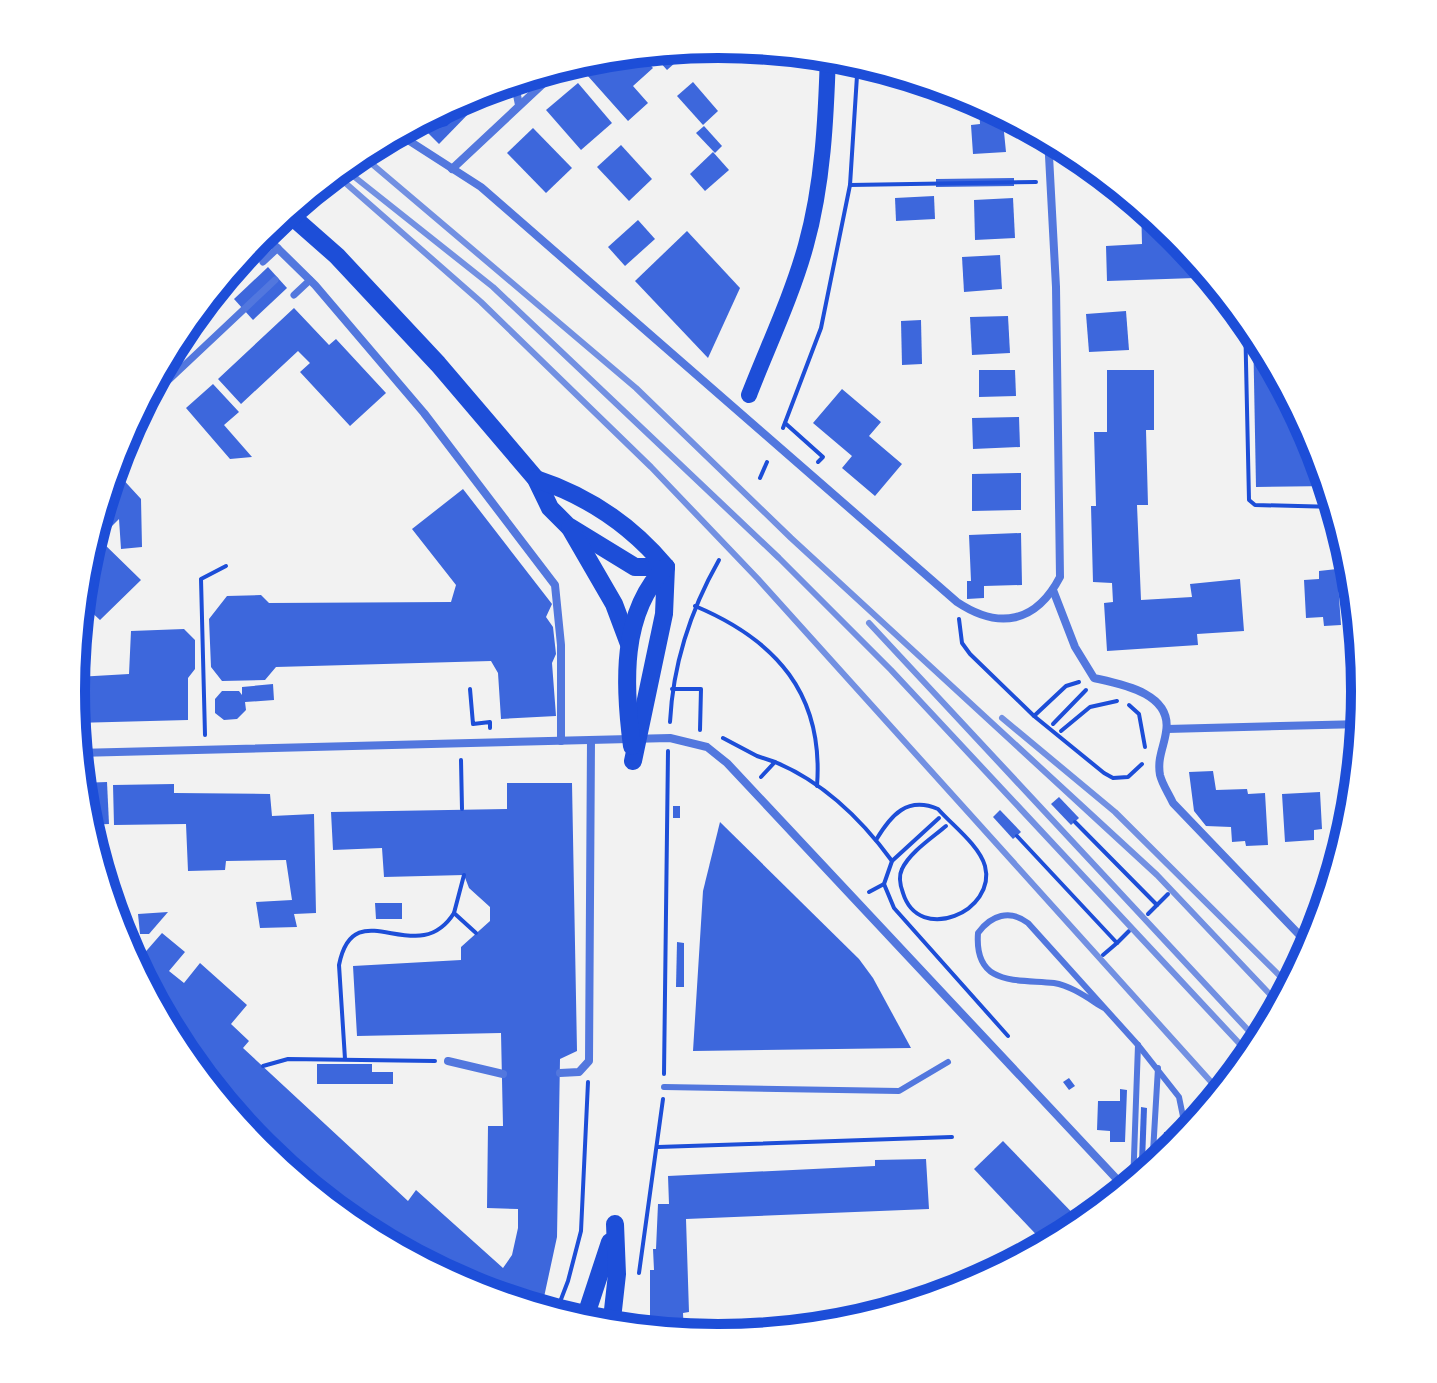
<svg xmlns="http://www.w3.org/2000/svg" width="1437" height="1383" viewBox="0 0 1437 1383" font-family="Manrope,sans-serif">
<style>
.building{fill:#3d67dc}
.lines{fill:none;stroke-linecap:round;stroke-linejoin:round}
.path{stroke:#1d4ed8;stroke-width:4}
.service{stroke:#5277de;stroke-width:6}
.pedestrian{stroke:#5277de;stroke-width:7}
.minor{stroke:#5277de;stroke-width:8}
.secondary{stroke:#1d4ed8;stroke-width:16}
.primary{stroke:#1d4ed8;stroke-width:18}
.rail{stroke:#7290e2;stroke-width:6}
.rim{fill:none;stroke:#1d4ed8;stroke-width:10}
</style>
<rect width="100%" height="100%" fill="#f2f2f2"/>
<g class="building">
<polygon points="694,46 667,70 650,51 682,48"/>
<polygon points="638,52 653,68 633,86 648,103 628,121 587,75 610,55"/>
<polygon points="693,82 718,111 703,125 677,96"/>
<polygon points="578,83 612,123 581,150 546,110"/>
<polygon points="465,97 475,107 439,144 419,124"/>
<polygon points="979,105 987,105 1002,112 1006,152 973,154 971,125 980,124"/>
<polygon points="704,126 722,146 715,153 696,133"/>
<polygon points="533,128 572,168 546,193 507,153"/>
<polygon points="621,145 652,179 629,201 597,167"/>
<polygon points="713,152 729,170 705,191 690,174"/>
<polygon points="1014,178 1014,186 936,187 936,179"/>
<polygon points="934,196 935,219 896,221 895,198"/>
<polygon points="1013,198 1015,238 975,240 974,200"/>
<polygon points="1141,204 1177,234 1195,256 1195,278 1107,281 1106,246 1142,244"/>
<polygon points="638,220 655,239 625,266 608,247"/>
<polygon points="687,231 740,288 708,358 635,281"/>
<polygon points="250,247 259,256 196,315 195,314"/>
<polygon points="1000,255 1002,289 964,292 962,257"/>
<polygon points="268,267 287,288 253,320 234,299"/>
<polygon points="294,308 329,345 336,339 386,393 350,426 300,372 310,363 298,351 241,404 218,379"/>
<polygon points="1126,311 1129,350 1089,352 1086,314"/>
<polygon points="1008,316 1010,353 972,355 970,317"/>
<polygon points="921,320 922,364 902,365 901,321"/>
<polygon points="1253,327 1317,444 1330,486 1256,487"/>
<polygon points="979,370 1015,370 1016,396 979,397"/>
<polygon points="1107,370 1154,370 1154,430 1146,430 1148,505 1137,505 1141,600 1192,597 1190,584 1240,579 1244,631 1197,634 1198,645 1107,651 1104,603 1113,602 1112,583 1093,582 1091,506 1096,506 1094,432 1107,432"/>
<polygon points="213,384 239,412 224,425 252,457 230,459 186,408"/>
<polygon points="842,389 881,422 869,436 902,464 875,496 842,468 852,456 813,423"/>
<polygon points="1019,417 1020,447 973,449 972,418"/>
<polygon points="1021,473 1021,510 972,511 972,474"/>
<polygon points="119,475 141,499 142,547 121,549 119,519 99,539 141,580 100,620 88,609 78,618 84,565 107,487"/>
<polygon points="463,489 552,604 546,617 553,627 556,654 552,663 556,716 501,719 498,673 491,661 276,667 265,680 222,681 211,667 209,619 227,596 261,595 269,603 451,602 456,585 412,529"/>
<polygon points="1021,533 1022,585 984,586 984,598 967,599 967,581 971,581 969,535"/>
<polygon points="1337,569 1341,625 1324,626 1323,617 1306,618 1304,580 1319,579 1319,571"/>
<polygon points="184,629 195,640 195,669 188,678 188,720 74,723 72,699 77,698 77,677 129,674 131,631"/>
<polygon points="273,684 274,700 245,702 246,710 237,719 224,720 215,713 215,699 222,691 239,691 242,695 242,687"/>
<polygon points="1213,771 1216,790 1247,789 1248,794 1265,793 1268,845 1246,846 1245,841 1232,842 1231,827 1206,826 1194,811 1189,772"/>
<polygon points="107,782 109,824 86,825 80,783"/>
<polygon points="507,783 572,783 577,1051 560,1059 557,1237 541,1311 470,1290 370,1236 240,1125 180,1051 134,965 162,933 185,952 169,971 184,983 200,963 247,1005 231,1024 249,1041 243,1048 408,1201 416,1190 503,1268 512,1255 518,1228 518,1209 487,1208 488,1126 503,1126 501,1033 357,1036 353,966 461,960 461,947 490,921 490,907 469,888 464,875 384,877 382,848 333,850 331,812 507,809"/>
<polygon points="174,784 174,793 270,794 272,816 314,814 316,913 294,914 297,927 260,928 256,902 292,900 286,860 226,861 225,870 188,871 186,824 114,825 113,785"/>
<polygon points="1320,792 1322,829 1314,830 1314,840 1285,842 1282,794"/>
<polygon points="1059,797 1079,818 1071,825 1051,804"/>
<rect x="673" y="806" width="7" height="12"/>
<polygon points="1000,810 1021,832 1013,839 993,817"/>
<polygon points="720,822 859,959 873,978 911,1048 693,1051 703,891"/>
<polygon points="375,903 402,903 402,919 376,919"/>
<polygon points="168,912 149,934 140,934 138,914"/>
<polygon points="677,942 684,943 684,987 676,987"/>
<polygon points="317,1064 372,1064 372,1072 393,1072 393,1084 317,1084"/>
<polygon points="1069,1078 1075,1086 1069,1090 1063,1082"/>
<polygon points="1120,1089 1127,1090 1125,1142 1110,1142 1110,1131 1097,1130 1098,1101 1120,1101"/>
<polygon points="1141,1107 1147,1108 1145,1162 1139,1162"/>
<polygon points="1164,1132 1171,1133 1170,1155 1163,1160"/>
<polygon points="1003,1141 1084,1225 1047,1246 974,1169"/>
<polygon points="926,1159 929,1209 686,1219 689,1312 683,1313 684,1336 650,1332 650,1270 654,1270 653,1249 656,1249 658,1204 669,1204 668,1176 875,1166 875,1160"/>
<polygon points="908,1297 916,1305 896,1311"/>
<polygon points="843,1314 843,1327 800,1331 800,1315"/>
</g>
<g class="lines">
<g class="path">
<polyline points="449,105 438,116 435,127 446,124 467,104 462,98"/>
<polyline points="443,119 467,96"/>
<polyline points="850,185 1036,182"/>
<polyline points="1245,317 1249,500 1255,505 1336,507"/>
<polyline points="785,423 823,457 818,462"/>
<polyline points="783,428 821,328 850,185 858,60"/>
<polyline points="760,478 767,462"/>
<path d="M695,606C776,640 824,694 817,786"/>
<polyline points="959,619 962,643 970,654 1034,716 1104,773 1113,778 1128,777 1142,764"/>
<polyline points="470,689 473,724 490,722 490,728"/>
<polyline points="672,689 701,689 700,730"/>
<polyline points="1129,705 1139,714 1145,747"/>
<polyline points="1034,716 1066,686 1079,682"/>
<path d="M670,722C673,663 690,611 719,560"/>
<polyline points="1053,724 1086,690"/>
<polyline points="1061,731 1090,707 1117,701"/>
<polyline points="205,735 201,579 226,566"/>
<polyline points="723,738 757,756 775,762"/>
<polyline points="461,760 462,809"/>
<path d="M761,777L775,762C823,782 862,820 892,861"/>
<polyline points="1075,822 1157,905 1148,914"/>
<polyline points="1017,836 1117,943 1103,955"/>
<path d="M876,840C891,815 907,796 938,809C952,825 979,845 985,866C997,911 919,945 903,893C900,885 898,877 902,869C910,852 932,838 946,826"/>
<polyline points="464,875 454,913 476,933"/>
<polyline points="884,884 894,908 1008,1036"/>
<polyline points="869,892 884,884 892,861 939,818"/>
<polyline points="1157,905 1168,894"/>
<polyline points="1117,943 1129,931"/>
<polyline points="132,961 137,955"/>
<path d="M345,1059L339,965C354,889 417,972 454,913"/>
<polyline points="263,1066 288,1059 435,1061"/>
<polyline points="664,1074 668,751"/>
<polyline points="658,1147 952,1137"/>
<polyline points="639,1273 663,1099"/>
<polyline points="555,1315 568,1281 581,1231 588,1082"/>
</g>
<g class="service">
<path d="M1104,1008C1089,999 1072,986 1054,983C1017,979 974,987 978,933C991,915 1010,909 1028,923L1138,1045L1179,1097L1187,1136"/>
<polyline points="664,1087 899,1091 948,1062"/>
<polyline points="1152,1169 1158,1068"/>
<polyline points="1133,1185 1138,1045"/>
</g>
<g class="pedestrian">
<polyline points="263,262 278,248"/>
<polyline points="294,295 310,280"/>
<polyline points="139,408 275,280"/>
</g>
<g class="minor">
<polyline points="514,80 519,105"/>
<path d="M397,133L481,187L957,602C999,630 1036,623 1060,577L1056,287L1048,137"/>
<polyline points="452,169 562,66"/>
<polyline points="262,233 315,285 424,413 555,585 561,645 561,741"/>
<path d="M1053,590L1075,647L1094,678C1121,684 1173,693 1166,732C1164,747 1157,758 1160,775C1162,784 1169,794 1173,803L1312,948"/>
<polyline points="1167,729 1363,724"/>
<polyline points="77,753 670,738 707,747 727,763 1127,1190"/>
<polyline points="448,1061 503,1074"/>
<polyline points="560,1073 579,1072 589,1061 591,740"/>
</g>
<path class="secondary" d="M749,395C768,346 792,296 806,245C823,184 826,118 828,55"/>
<g class="primary">
<polyline points="287,212 337,256 438,364 536,479 550,508 568,526 635,567 666,567"/>
<path d="M536,479C588,496 631,525 666,567L664,614L633,761"/>
<polyline points="570,528 614,604 629,644"/>
<path d="M632,746C624,686 620,612 666,567"/>
<polyline points="583,1324 610,1242"/>
<polyline points="611,1328 617,1274 615,1224"/>
</g>
<g class="rail">
<polyline points="359,153 636,388 791,538 1157,875 1281,1006"/>
<polyline points="342,167 493,287 779,558 891,670 1252,1057"/>
<polyline points="334,173 481,302 651,467 758,579 1222,1094"/>
<polyline points="869,623 1261,1044"/>
<polyline points="1002,718 1115,812 1291,987"/>
</g>
</g>
<path d="M0 0H1437V1383H0ZM85 691a633 633 0 1 1 1266 0a633 633 0 1 1-1266 0Z" fill="#fff" fill-rule="evenodd"/>
<path class="rim" d="M85 691a633 633 0 1 1 1266 0a633 633 0 1 1-1266 0Z"/>
</svg>
